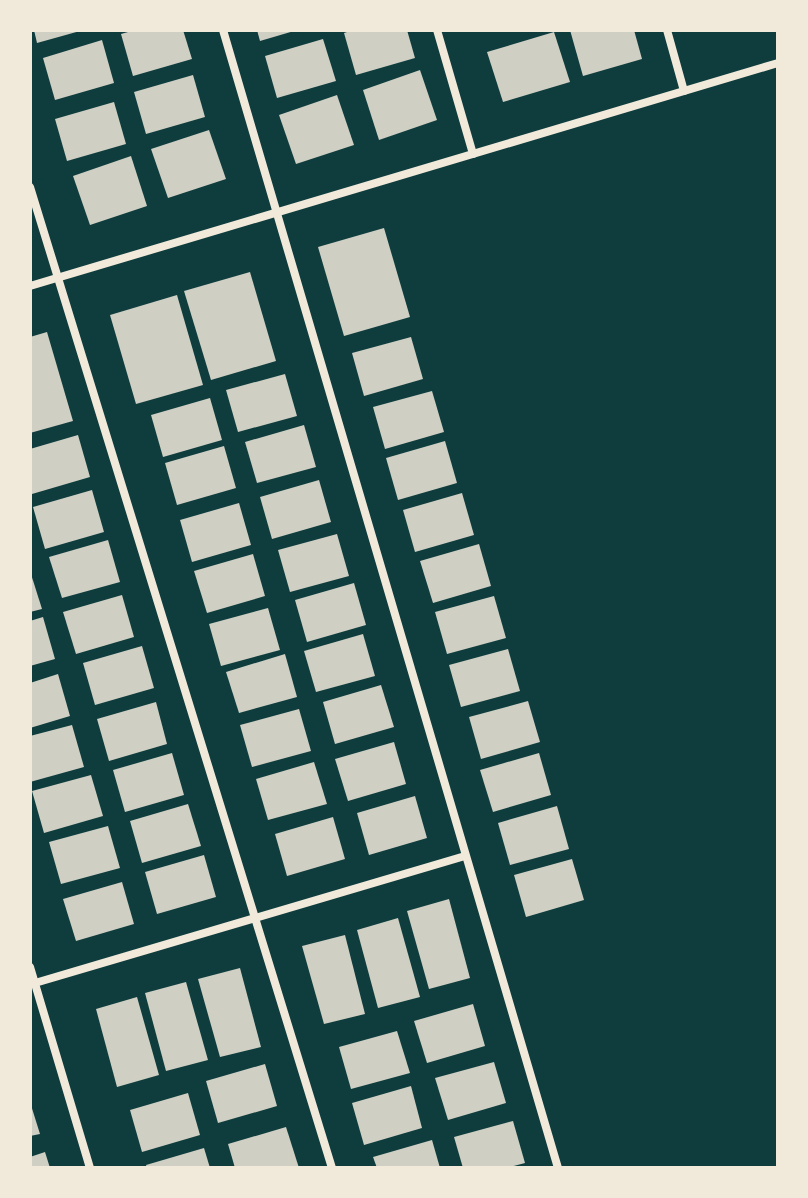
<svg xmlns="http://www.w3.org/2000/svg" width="808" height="1198" viewBox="0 0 808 1198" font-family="'PT Sans Narrow',sans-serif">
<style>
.building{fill:#cfcfc3}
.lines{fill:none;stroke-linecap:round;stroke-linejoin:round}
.minor{stroke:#f1e9da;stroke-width:8}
</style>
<rect width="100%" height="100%" fill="#0f3d3e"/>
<g class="building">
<polygon points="34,30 80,30 80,31 37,43"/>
<polygon points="135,30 183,30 192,59 133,76 121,34"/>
<polygon points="257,30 294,30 294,31 260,41"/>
<polygon points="353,30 407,30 415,58 356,75 344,33"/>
<polygon points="570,30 634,30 642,59 583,76"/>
<polygon points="554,32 570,82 503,102 487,52"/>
<polygon points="323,39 336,81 277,98 265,56"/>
<polygon points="102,40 114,83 55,100 43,58"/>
<polygon points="420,70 437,120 379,140 363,90"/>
<polygon points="193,75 205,117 146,134 134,92"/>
<polygon points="337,95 354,145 296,164 279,115"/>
<polygon points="114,102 126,144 67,161 55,119"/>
<polygon points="209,130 226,179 168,198 151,149"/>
<polygon points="131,156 147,206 90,225 73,176"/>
<polygon points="384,228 410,317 344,336 318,247"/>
<polygon points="250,272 276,361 211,380 184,291"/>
<polygon points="177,295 203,385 136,404 110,315"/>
<polygon points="47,332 73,421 30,433 30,337"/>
<polygon points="411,337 423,379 364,396 352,353"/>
<polygon points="285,374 297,416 238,432 226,390"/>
<polygon points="432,391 444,432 385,449 373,407"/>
<polygon points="210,398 222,440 163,457 151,415"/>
<polygon points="304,425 316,467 257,483 245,442"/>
<polygon points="78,435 90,477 32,494 30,449"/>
<polygon points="445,441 457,483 398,500 386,458"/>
<polygon points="224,446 236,488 177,505 165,463"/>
<polygon points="319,480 331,522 272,539 260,497"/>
<polygon points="92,490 104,532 45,549 33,507"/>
<polygon points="462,493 474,535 415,552 403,510"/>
<polygon points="239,503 251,545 192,562 180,520"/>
<polygon points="337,534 349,576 290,592 278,550"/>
<polygon points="108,540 120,582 62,598 49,557"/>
<polygon points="479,544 491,586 433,603 420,561"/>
<polygon points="253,554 265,596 207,613 194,571"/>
<polygon points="30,571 42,609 30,612"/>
<polygon points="354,583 366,625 307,642 295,600"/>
<polygon points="122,595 134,637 76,654 63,612"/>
<polygon points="494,596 506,638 447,654 435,612"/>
<polygon points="268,608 280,650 221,666 209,624"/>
<polygon points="43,617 55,659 30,666 30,621"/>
<polygon points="363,634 375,676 316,692 304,651"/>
<polygon points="142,646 154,688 95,705 83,663"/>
<polygon points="508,649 520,691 461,707 449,665"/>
<polygon points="285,654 297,697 239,713 226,672"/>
<polygon points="58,674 70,716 30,728 30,683"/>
<polygon points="381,685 394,727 335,744 323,702"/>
<polygon points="528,701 540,742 481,759 469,717"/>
<polygon points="156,702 167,744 109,761 97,719"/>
<polygon points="299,709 311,751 252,767 240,725"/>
<polygon points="72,725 84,767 30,782 30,736"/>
<polygon points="394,742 406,784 348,801 335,759"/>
<polygon points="172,753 184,795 125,812 113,770"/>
<polygon points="539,753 551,795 493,812 480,770"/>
<polygon points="314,762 327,804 268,820 256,779"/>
<polygon points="91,775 103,816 44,833 32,791"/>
<polygon points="415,796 427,838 369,855 357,813"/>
<polygon points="188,804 201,846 142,863 130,821"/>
<polygon points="557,806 569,849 510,865 498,823"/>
<polygon points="333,817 345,859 287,876 275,834"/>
<polygon points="108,826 120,868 61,884 49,842"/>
<polygon points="204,855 216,897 157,914 145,872"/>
<polygon points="572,859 584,900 526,917 514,875"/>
<polygon points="122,882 134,924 76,941 63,899"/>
<polygon points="449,899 470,978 429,989 407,911"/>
<polygon points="398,918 420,997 378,1008 357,930"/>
<polygon points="345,935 365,1014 324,1024 302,946"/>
<polygon points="240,968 261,1047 220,1057 198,979"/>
<polygon points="186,982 208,1060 166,1071 145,993"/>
<polygon points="137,997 159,1075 117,1087 96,1009"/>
<polygon points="473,1004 485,1046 427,1063 414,1021"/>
<polygon points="397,1031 410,1073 351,1089 339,1047"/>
<polygon points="494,1062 506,1103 448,1120 435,1078"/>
<polygon points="265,1064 277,1106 218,1123 206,1081"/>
<polygon points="411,1086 422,1128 364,1145 352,1103"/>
<polygon points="188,1093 200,1135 142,1152 130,1110"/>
<polygon points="30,1102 40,1134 30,1136"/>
<polygon points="513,1121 525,1163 506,1168 463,1168 454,1137"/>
<polygon points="286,1127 299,1168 235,1168 228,1144"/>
<polygon points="432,1140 440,1168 377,1168 373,1157"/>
<polygon points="204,1148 210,1168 147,1168 146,1165"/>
<polygon points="45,1152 50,1168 30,1168 30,1157"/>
</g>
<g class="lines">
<g class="minor">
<polyline points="223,30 558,1168"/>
<polyline points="437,30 473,154"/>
<polyline points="667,30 684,91"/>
<polyline points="30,187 332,1168"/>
<polyline points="30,286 778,63"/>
<polyline points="30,967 90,1168"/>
<polyline points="35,983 465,856"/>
</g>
</g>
<rect width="808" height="1198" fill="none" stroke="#f1e9da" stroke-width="64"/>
</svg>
